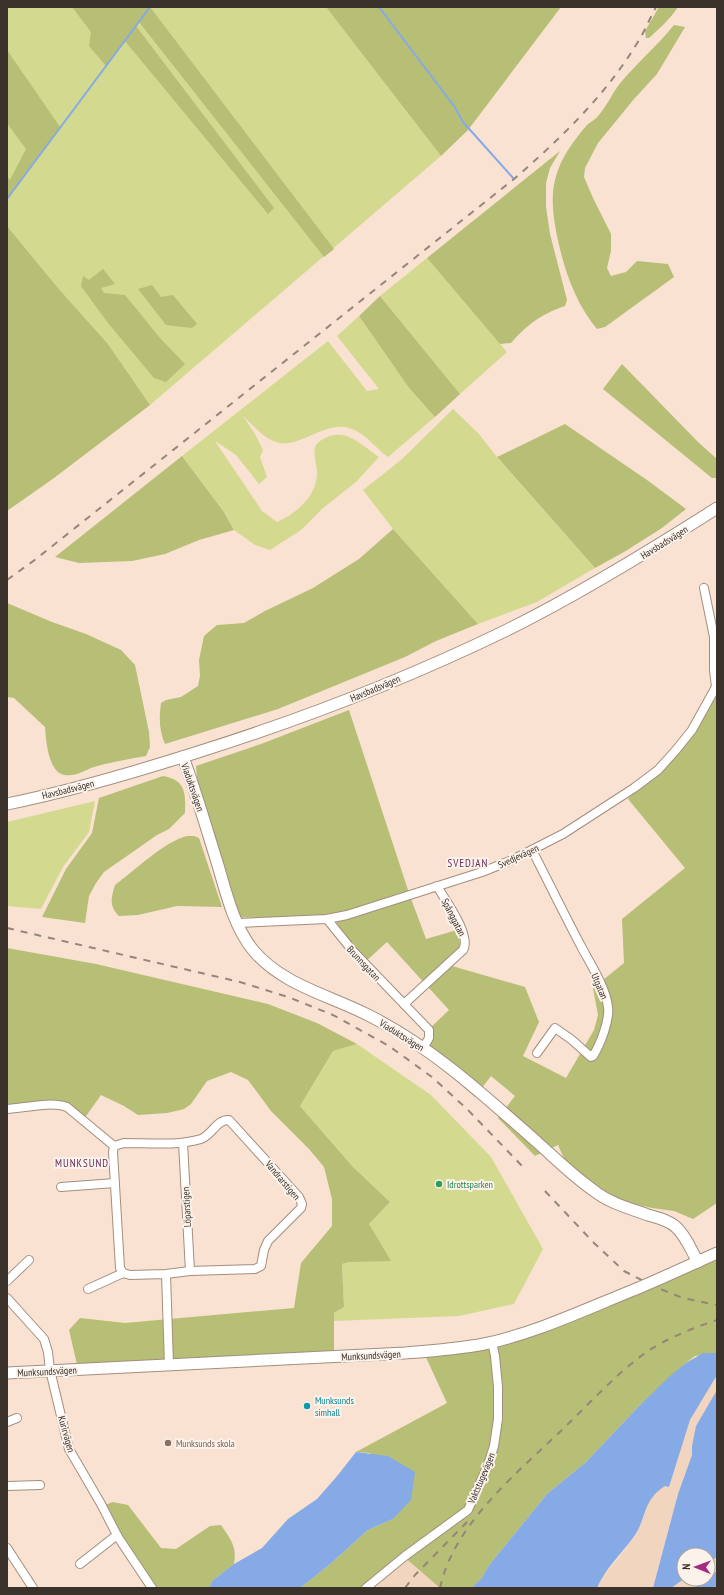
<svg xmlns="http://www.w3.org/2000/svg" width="724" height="1595" viewBox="0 0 724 1595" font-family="'PT Sans Narrow',sans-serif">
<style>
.built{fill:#f2d5bf}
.green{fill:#d3da90}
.forest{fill:#b7be75}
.water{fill:#85aae6}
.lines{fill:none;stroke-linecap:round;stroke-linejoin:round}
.stream{stroke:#85aae6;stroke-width:2}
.street-casing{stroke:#a38e7e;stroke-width:10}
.secondary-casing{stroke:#a38e7e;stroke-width:13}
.street{stroke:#fff;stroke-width:8}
.secondary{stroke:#fff;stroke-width:11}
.rail{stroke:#95867a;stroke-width:2;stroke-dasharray:7 7;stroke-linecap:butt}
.secondary-bridge-casing{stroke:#a38e7e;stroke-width:13;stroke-linecap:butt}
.secondary-bridge{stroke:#fff;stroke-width:11}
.leisure-dot{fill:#2e9e5b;stroke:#fbf2eb;stroke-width:1.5}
.culture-dot{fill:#0f9aa8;stroke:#fbf2eb;stroke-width:1.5}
.education-dot{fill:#8d6e63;stroke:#fbf2eb;stroke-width:1.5}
.labels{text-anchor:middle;stroke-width:4;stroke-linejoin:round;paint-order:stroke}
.street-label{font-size:10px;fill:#39312a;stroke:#fbf2eb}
.leisure-label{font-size:10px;fill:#27864d;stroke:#fbf2eb;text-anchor:start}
.culture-label{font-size:10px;fill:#0d838f;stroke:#fbf2eb;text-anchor:start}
.education-label{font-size:10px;fill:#785e54;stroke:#fbf2eb;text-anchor:start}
.neighbourhood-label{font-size:11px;letter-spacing:1px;fill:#6b2f58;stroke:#fbf2eb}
</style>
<rect width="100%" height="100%" fill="#f9e2d1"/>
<g class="built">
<polygon points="717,1375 717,1390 711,1400 692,1446 692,1455 678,1494 653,1588 597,1588 600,1579 617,1560 636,1534 649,1501 656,1492 665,1486 669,1487 690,1420"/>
<polygon points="717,1557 717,1571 708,1577 708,1563"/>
<polygon points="405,1558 440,1588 376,1588"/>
<polygon points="684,1579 706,1579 693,1588 671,1588"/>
</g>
<g class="green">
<polygon points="7,7 326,7 441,156 150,405 108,344 58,288 7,226"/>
<polygon points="427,258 507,352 460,394 380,296"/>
<path d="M359,316L409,388L435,417L388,457C374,447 367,434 349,428C326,420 297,450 276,442C262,437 254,426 243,416L255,434L263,450L260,457L267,477L259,484L236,455L215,441L262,511L277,522C296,514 315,497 317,476C318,467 313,458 315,448C316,443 321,440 325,438C346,427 363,446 379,457L357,481L322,509L301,530L270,550L255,545L234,530L225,513L182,456L328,341L367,391L379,389L337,336Z"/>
<polygon points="453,409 479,434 500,461 595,568 537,602 478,624 393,529 363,490 401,460"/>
<polygon points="95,801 89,832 63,867 41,909 7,906 7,822"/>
<polygon points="357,1044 431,1095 491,1157 543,1249 514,1304 459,1316 334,1321 334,1313 344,1307 342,1264 349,1262 369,1224 390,1202 353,1167 300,1106 333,1051"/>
</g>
<g class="forest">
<polygon points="72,7 95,7 96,9 98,7 150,7 334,249 324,257 139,22 136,26 274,208 268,214 125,41 106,66 89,46 91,32"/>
<polygon points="326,7 561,7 468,130 441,156"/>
<path d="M659,7H678C670,19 659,29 649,38H646L645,31Z"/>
<path d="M674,25L685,27L657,74L634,99L598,143L585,168L584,177L593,198L611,234V251L607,268L611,276L626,272L637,261L668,264L674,277L605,327L597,329C578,306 567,278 560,249C547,195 549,169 587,125C590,122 595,120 598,116C608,105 613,91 622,81C639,61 658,45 674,25Z"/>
<polygon points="7,50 60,127 7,199 7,176 10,180 26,149 7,123"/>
<path d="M560,151L550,168L546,183V207L550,234L567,300L565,306C541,314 527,325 511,343L500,344L427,258Z"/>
<polygon points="7,226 58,288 108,344 150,405 54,478 7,511"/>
<polygon points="103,269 115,284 101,288 104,293 125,295 160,338 185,364 166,382 154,378 108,323 81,286 83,276 89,280"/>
<polygon points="152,285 161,297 173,295 197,324 192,328 166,325 138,289"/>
<polygon points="380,296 460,394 435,417 409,388 359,316"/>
<polygon points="622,364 698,442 717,459 717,478 712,478 603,389"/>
<polygon points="565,424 647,480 686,509 662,528 624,552 595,568 497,457"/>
<polygon points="182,456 224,512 234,530 199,540 165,554 132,561 79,563 55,557"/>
<path d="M393,529L478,624L436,641L405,657L278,709L165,744C159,730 159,718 161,703L166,700L181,697L198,686L200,676L199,660L204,636L217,625L244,623L265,611L313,588L359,559Z"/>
<path d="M7,603L52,622L86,634L121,650L135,665L149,732L150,747L146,756C129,759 111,762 94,767C85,770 75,777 65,775C48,773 46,740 45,727L14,698L7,697Z"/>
<polygon points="717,693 717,1203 693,1219 674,1211 652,1208 617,1200 568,1167 558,1145 535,1156 498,1118 515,1096 491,1076 475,1097 424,1053 426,1032 449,1010 387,942 364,963 340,932 334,914 290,919 230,917 199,800 196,766 261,744 349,710 410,896 426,939 457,930 460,943 459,959 452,966 525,987 539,1022 523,1056 566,1078 594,1030 598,1015 593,988 624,963 622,919 685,868 628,799 703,717"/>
<path d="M163,776C185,780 186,792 185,813L169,829L157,835L104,872L96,883L89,896L85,923L42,917L66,869L92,833L99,798Z"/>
<path d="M187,836H194L199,838L222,907L177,906L138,915L119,916C109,906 111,898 115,885C134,871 165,841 187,836Z"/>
<path d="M7,948L96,964L268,1004L317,1023L357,1044L333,1051L300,1106L353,1167L390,1202L369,1224L391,1261L349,1262L342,1264L344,1307L334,1313V1352L79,1373L69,1330L80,1318L125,1323L294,1308L301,1263L332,1226V1199L324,1167L309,1149L271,1111L248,1080L231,1072L207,1081L191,1104L184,1109L167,1113L138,1115L124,1106L101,1095L84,1119C59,1103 35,1106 7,1107Z"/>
<polygon points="717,1252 717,1353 695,1356 686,1363 640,1405 586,1462 547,1494 490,1564 481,1579 471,1588 440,1588 403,1556 365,1588 300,1588 329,1565 368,1530 393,1519 370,1453 356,1452 447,1403 424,1353 494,1345"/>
<path d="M113,1502L128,1505L161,1548L176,1549L210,1526L221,1525C231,1540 237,1546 234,1564L212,1581L209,1588H149L102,1506Z"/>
</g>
<g class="water">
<path d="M703,1353H717V1375L690,1420L669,1487L665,1486C643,1500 647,1516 635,1535C623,1552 604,1570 597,1588H471L481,1579L490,1564L547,1494L586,1462L640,1405L670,1376L686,1363Z"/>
<polygon points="717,1390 717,1557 708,1563 708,1555 684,1555 684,1579 671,1588 653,1588 678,1494 692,1455 692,1446 696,1426"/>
<polygon points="356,1452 388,1456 415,1472 411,1500 393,1519 368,1530 329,1565 300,1588 209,1588 212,1581 234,1564 262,1548 288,1519 317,1499 338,1475"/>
<polygon points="717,1571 717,1588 693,1588 706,1579 708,1579 708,1577"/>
</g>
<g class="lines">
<g class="stream">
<polyline points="379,7 454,106 463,122 514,179"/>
<polyline points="7,199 150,7"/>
</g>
<defs>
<g id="street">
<polyline points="704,588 714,637 714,670 716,687"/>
<path d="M532,850C549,883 565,916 582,948C591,965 606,988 608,1007C610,1020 600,1045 593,1056L591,1057L572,1040L555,1028L537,1053"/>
<polyline points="327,919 352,950 429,1030 429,1038 423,1048"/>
<polyline points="238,923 327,919 347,915 482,872 512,860 563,834 634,788 658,770 676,750 692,730 717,685"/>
<path d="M404,1004L463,950C472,936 445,900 437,886"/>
<path d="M7,1109C25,1108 50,1101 67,1107L114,1146"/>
<polyline points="183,1143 190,1271"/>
<polyline points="61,1187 115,1183"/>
<path d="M166,1274L190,1271L255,1269L261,1266L264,1250L268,1241L301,1208L302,1204L299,1197L229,1120C217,1119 212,1135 201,1139C177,1146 149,1143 124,1143L114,1146L113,1152L120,1268L123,1273L130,1275L166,1274L169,1365"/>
<polyline points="7,1281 29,1260"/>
<polyline points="88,1289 123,1273"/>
<polyline points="7,1298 44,1339 48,1352 50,1370 69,1449 101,1504 118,1537 152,1588"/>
<polyline points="7,1422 17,1418"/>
<polyline points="7,1486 40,1485"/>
<polyline points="7,1548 33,1588"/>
<polyline points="80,1564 117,1535"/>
<polyline points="366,1588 405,1556 468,1510 488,1465 494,1446 498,1419 498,1387 495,1356 492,1342"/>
</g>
<g id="secondary">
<path d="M183,757C196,792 206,827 217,862C226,892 233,925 253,950C282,985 329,995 368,1015C432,1047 485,1096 538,1143C556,1159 573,1176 593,1190C609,1203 629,1208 648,1215C658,1218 668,1220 676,1227C686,1236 691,1250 698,1262"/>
<path d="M7,804C72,791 135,772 198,752C303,719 406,679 505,631C578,595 648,552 717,508"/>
<polyline points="657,1280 717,1253"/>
<path d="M7,1373L405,1353C431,1351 458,1349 484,1344C536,1333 586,1309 636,1289"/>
</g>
</defs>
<use href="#street" class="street-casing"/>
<use href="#secondary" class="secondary-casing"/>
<use href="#street" class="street"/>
<use href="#secondary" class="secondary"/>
<g class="rail">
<path d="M7,580L36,559L514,179C560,139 604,97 636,45C644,33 649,20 656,7"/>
<polyline points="7,928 240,982 288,997 333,1015 389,1046 432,1077 467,1109 524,1168"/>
<polyline points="545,1191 594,1243 624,1271 655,1287 683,1298 717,1305"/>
<polyline points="405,1588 415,1575 467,1522"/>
<path d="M440,1588C454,1522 521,1470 567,1425C593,1400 618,1372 648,1351C670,1337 693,1328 717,1320"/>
</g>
<defs>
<polyline id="secondary-bridge" points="636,1289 657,1280"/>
</defs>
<use href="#secondary-bridge" class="secondary-bridge-casing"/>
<use href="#secondary-bridge" class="secondary-bridge"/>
</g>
<circle class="leisure-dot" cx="439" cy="1184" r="4"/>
<circle class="culture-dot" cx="307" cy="1406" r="4"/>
<circle class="education-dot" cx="168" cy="1443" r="4"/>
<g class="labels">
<g class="street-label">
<text transform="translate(664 542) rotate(-32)" y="4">Havsbadsvägen</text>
<text transform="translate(375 688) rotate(-23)" y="4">Havsbadsvägen</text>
<text transform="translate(193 787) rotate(71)" y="4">Viaduktsvägen</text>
<text transform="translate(68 789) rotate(-14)" y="4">Havsbadsvägen</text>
<text transform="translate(518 856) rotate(-25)" y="4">Svedjevägen</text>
<text transform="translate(454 917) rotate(63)" y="4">Spånggatan</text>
<text transform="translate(364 963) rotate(47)" y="4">Brunnsgatan</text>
<text transform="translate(600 986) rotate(67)" y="4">Utgatan</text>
<text transform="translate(402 1035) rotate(32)" y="4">Viaduktsvägen</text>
<text transform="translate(283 1180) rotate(50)" y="4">Vandrarstigen</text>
<text transform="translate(186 1207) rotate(-93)" y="4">Löparstigen</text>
<text transform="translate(371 1355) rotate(-3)" y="4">Munksundsvägen</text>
<text transform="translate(47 1371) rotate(-3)" y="4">Munksundsvägen</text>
<text transform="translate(67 1434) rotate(74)" y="4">Kurirvägen</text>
<text transform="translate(481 1478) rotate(-67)" y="4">Vaktstugevägen</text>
</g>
<g class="leisure-label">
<text x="447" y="1188">Idrottsparken</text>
</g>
<g class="culture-label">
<text x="315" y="1404">Munksunds<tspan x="315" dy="12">simhall</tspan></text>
</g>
<g class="education-label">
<text x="176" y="1447">Munksunds skola</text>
</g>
<g class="neighbourhood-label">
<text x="468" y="867">SVEDJAN</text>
<text x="82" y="1167">MUNKSUND</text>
</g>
</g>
<rect width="724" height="1595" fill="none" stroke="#39312a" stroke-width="16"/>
<g transform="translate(696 1567) rotate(271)"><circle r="19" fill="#fbf2eb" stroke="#ada59e"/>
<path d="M0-3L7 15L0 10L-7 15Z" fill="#a32b82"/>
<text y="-6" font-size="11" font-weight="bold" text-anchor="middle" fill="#39312a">N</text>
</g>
</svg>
